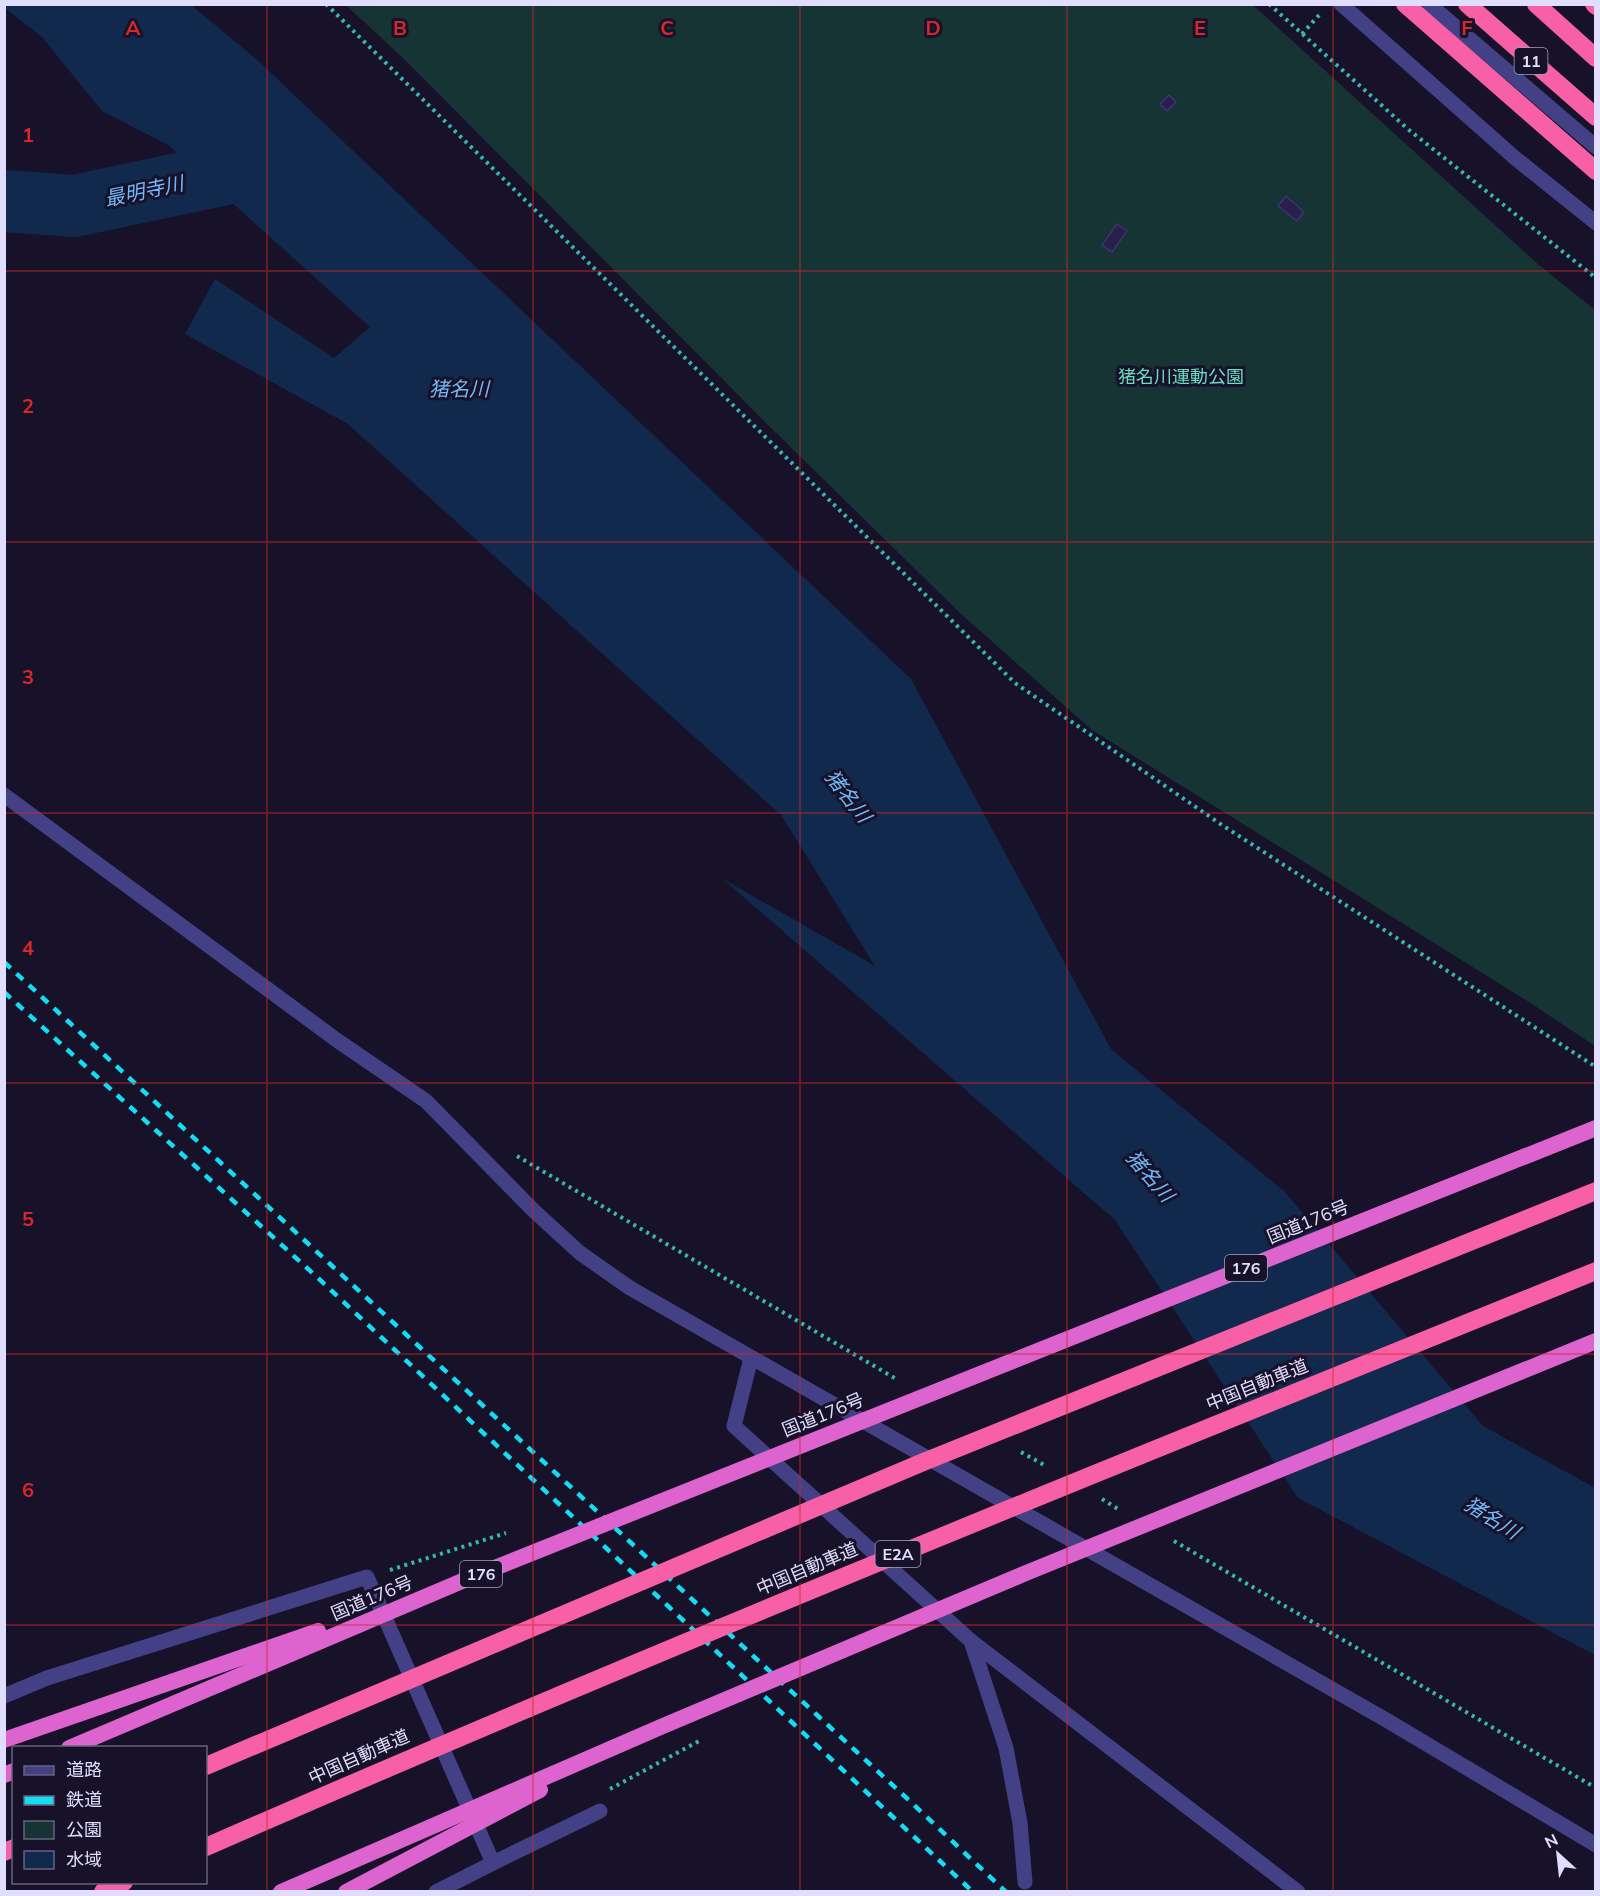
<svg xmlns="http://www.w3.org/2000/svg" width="1600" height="1896" viewBox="0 0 1600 1896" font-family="Mulish,'Noto Sans JP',sans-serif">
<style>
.green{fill:#163433}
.water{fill:#12294e}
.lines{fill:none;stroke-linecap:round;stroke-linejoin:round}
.river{stroke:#12294e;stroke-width:62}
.building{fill:#281f4a;stroke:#403375;stroke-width:1.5}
.path{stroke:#38b7b0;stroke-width:4;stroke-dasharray:3 4.5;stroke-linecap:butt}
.minor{stroke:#434086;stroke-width:15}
.tertiary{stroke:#434086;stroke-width:15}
.trunk{stroke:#dd64cf;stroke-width:16}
.motorway{stroke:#f75fa7;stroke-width:18}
.rail{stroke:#14dcf3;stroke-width:4.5;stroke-dasharray:9 8;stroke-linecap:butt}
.trunk-bridge{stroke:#dd64cf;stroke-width:16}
.motorway-bridge{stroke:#f75fa7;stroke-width:18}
.grid{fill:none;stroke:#d62828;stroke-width:1.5;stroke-opacity:0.55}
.labels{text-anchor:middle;stroke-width:6;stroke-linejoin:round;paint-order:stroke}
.shield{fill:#17122a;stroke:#a4a0be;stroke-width:1.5}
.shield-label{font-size:16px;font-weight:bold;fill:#e1ddfd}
.park-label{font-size:18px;fill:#6cdbc0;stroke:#17122a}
.street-label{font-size:18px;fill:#e1ddfd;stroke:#17122a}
.water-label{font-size:20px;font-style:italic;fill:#71b9f8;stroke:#17122a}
.grid-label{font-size:20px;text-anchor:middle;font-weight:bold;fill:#d62828;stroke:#17122a;stroke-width:6;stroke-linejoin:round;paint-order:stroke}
</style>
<rect width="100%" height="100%" fill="#17122a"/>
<polygon class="green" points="346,5 1253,5 1539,265 1595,310 1595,1046 1532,1004 1092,730 961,614 768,425 406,61"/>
<polygon class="water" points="4,5 191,5 254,57 911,679 1111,1049 1285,1192 1483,1426 1595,1488 1595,1655 1298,1498 1115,1220 723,879 875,966 781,815 348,424 185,334 215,279 334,358 370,327 168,145 102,111 42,37 5,8"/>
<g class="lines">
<polyline class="river" points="4,201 74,206 282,162"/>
</g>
<g class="building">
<polygon points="1169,95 1176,102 1167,111 1160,104"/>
<polygon points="1286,196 1304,212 1297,221 1278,206"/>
<polygon points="1117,224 1127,231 1112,252 1102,245"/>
</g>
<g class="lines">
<g class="path">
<polyline points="326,4 1015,683 1222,825 1596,1067"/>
<polyline points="1269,4 1409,130 1596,278"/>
<polyline points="1302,34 1320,14"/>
<polyline points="517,1156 898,1380"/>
<polyline points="1021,1452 1046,1466"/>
<polyline points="1102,1499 1118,1509"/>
<polyline points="1174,1541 1596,1788"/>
<polyline points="390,1570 506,1533"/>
<polyline points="610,1789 699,1741"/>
</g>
<g class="minor">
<polyline points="1341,4 1515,158 1596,223"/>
<polyline points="751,1358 734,1426 971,1641 1298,1892"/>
<polyline points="971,1641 1006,1748 1020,1823 1025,1882"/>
<polyline points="4,1696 47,1678 367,1577 493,1863 436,1892"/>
<polyline points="493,1863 600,1811"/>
</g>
<g class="tertiary">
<polyline points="1429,4 1596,147"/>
<polyline points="4,795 338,1041 426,1101 534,1211 580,1253 630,1288 1388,1721 1596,1845"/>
</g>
<polyline class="trunk" points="4,1775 14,1771"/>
<g class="motorway">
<polyline points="1467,4 1596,117"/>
<polyline points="1536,4 1596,58"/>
<polyline points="1594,4 1596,6"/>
<polyline points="4,1852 14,1848"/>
<polyline points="103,1892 124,1882"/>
</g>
<g class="rail">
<polyline points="4,962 913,1804 1006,1892"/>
<polyline points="4,992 318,1278 973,1892"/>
</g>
<g class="trunk-bridge">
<polyline points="4,1740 318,1631"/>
<polyline points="69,1748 467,1579 1596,1128"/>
<polyline points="281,1892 663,1726 1026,1573 1596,1341"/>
<polyline points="346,1892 540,1790"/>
</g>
<g class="motorway-bridge">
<polyline points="1405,4 1596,171"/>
<polyline points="206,1766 921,1463 1596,1191"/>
<path d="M206,1847C665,1646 1131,1459 1596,1271"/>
</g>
</g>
<path class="grid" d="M267,4V1892M533,4V1892M800,4V1892M1067,4V1892M1333,4V1892M4,271H1596M4,542H1596M4,813H1596M4,1083H1596M4,1354H1596M4,1625H1596"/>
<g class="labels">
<g class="shield">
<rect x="1514.5" y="48" width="33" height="26" rx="4.5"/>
<rect x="1225" y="1255" width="42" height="26" rx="4.5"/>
<rect x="875.5" y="1541" width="45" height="26" rx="4.5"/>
<rect x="460" y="1561" width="42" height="26" rx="4.5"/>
</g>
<g class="shield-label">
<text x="1531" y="67">11</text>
<text x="1246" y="1274">176</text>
<text x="898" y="1560">E2A</text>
<text x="481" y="1580">176</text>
</g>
<g class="park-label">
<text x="1181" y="383">猪名川運動公園</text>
</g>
<g class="street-label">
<text transform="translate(1308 1222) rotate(-22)" y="6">国道176号</text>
<text transform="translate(1257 1385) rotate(-22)" y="6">中国自動車道</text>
<text transform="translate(823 1415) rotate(-22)" y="6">国道176号</text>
<text transform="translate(807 1569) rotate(-23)" y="6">中国自動車道</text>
<text transform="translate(372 1598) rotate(-23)" y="6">国道176号</text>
<text transform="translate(359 1757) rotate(-24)" y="6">中国自動車道</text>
</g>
<g class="water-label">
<text transform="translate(144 191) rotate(-12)" y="7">最明寺川</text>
<text x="459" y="396">猪名川</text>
<text transform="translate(848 796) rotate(52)" y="7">猪名川</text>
<text transform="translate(1150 1176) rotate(49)" y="7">猪名川</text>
<text transform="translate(1492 1518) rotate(32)" y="7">猪名川</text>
</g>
</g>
<g class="grid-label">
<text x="133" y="35">A</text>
<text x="400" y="35">B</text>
<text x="667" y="35">C</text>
<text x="933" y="35">D</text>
<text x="1200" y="35">E</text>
<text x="1467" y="35">F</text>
<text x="28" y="142">1</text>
<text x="28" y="413">2</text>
<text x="28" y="684">3</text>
<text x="28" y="955">4</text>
<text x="28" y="1226">5</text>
<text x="28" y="1497">6</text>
</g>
<rect width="1600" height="1896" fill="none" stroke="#e1ddfd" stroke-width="12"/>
<rect x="12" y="1746" width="195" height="138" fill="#17122a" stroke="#68637e" stroke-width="1.5"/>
<rect x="24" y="1766" width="30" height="9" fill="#434086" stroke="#68637e" stroke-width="1.5"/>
<text x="66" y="1776" font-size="18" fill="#e1ddfd">道路</text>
<rect x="24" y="1796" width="30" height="9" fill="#14dcf3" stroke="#68637e" stroke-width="1.5"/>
<text x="66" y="1806" font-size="18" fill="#e1ddfd">鉄道</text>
<rect x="24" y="1821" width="30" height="18" fill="#163433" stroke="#68637e" stroke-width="1.5"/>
<text x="66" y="1836" font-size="18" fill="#e1ddfd">公園</text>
<rect x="24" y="1851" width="30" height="18" fill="#12294e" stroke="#68637e" stroke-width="1.5"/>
<text x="66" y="1866" font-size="18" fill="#e1ddfd">水域</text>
<g transform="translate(1558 1854) rotate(333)" stroke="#17122a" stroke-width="4.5" paint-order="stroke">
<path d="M0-4.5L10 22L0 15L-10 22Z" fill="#e1ddfd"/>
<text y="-9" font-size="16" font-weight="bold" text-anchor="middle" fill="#e1ddfd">N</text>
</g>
</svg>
